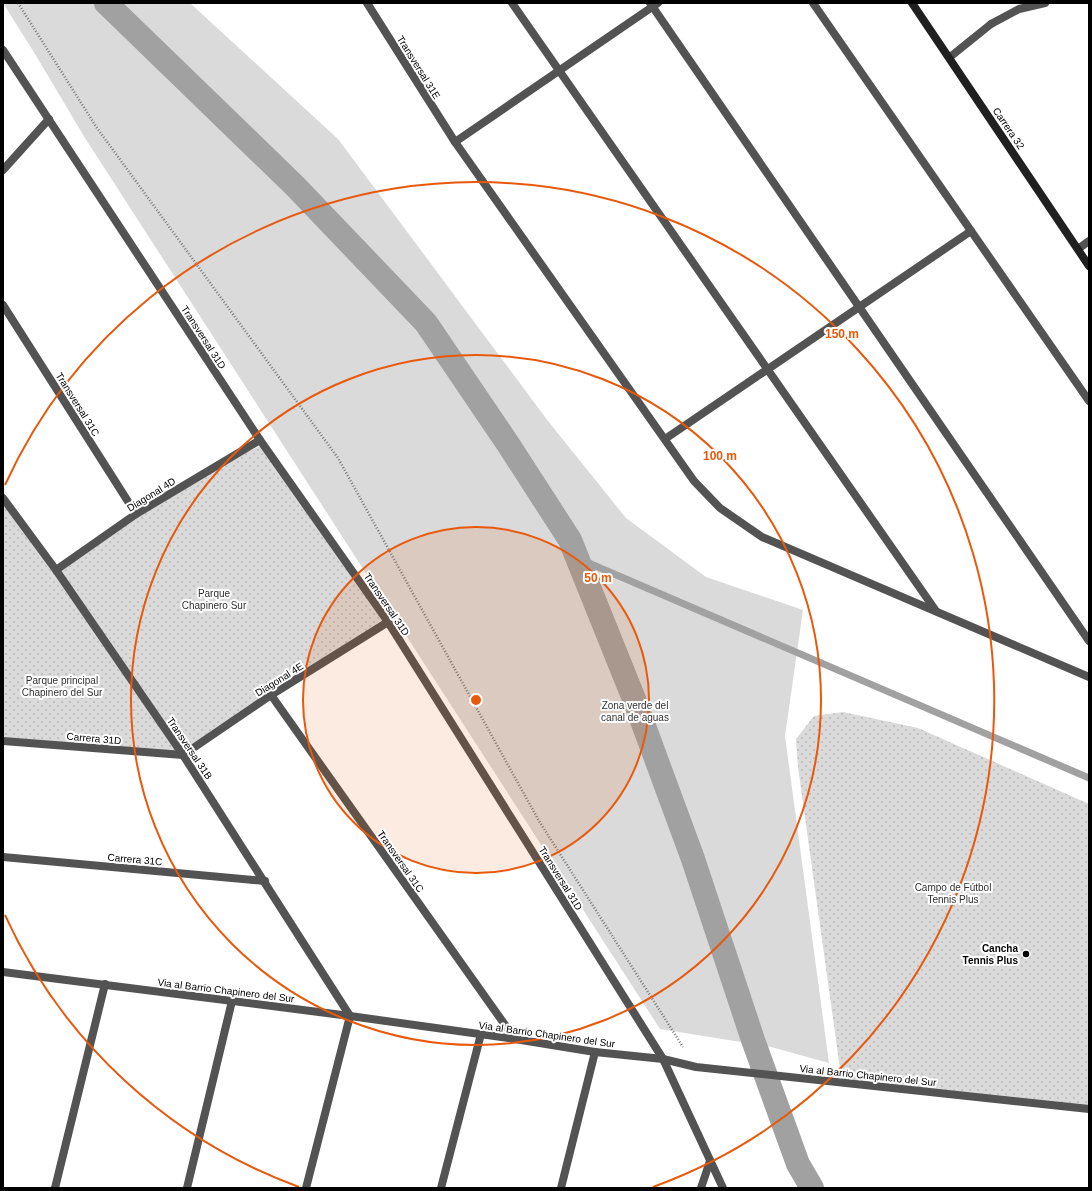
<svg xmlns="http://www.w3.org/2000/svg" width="1092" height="1191" viewBox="0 0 1092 1191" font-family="Arial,sans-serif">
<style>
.grass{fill:#dadada}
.park{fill:url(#park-dots)}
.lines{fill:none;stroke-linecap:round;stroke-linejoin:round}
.stream{stroke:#a1a1a1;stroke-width:7}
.canal{stroke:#a1a1a1;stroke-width:24}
.path{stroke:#757575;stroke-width:2.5;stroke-dasharray:1 2;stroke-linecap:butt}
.lane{stroke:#535353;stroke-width:8}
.street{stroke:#535353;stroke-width:8}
.secondary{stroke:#202020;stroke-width:8}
.ring{fill:none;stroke:#e8590c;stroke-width:2}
.poi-dot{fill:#000;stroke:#fff;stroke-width:1.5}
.labels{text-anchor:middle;stroke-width:4;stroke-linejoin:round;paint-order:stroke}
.street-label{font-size:10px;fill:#000;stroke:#fff}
.park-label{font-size:10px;fill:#313131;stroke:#fff}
.poi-label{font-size:10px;font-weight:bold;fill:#000;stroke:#fff;text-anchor:end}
.centre{fill:#e8590c;stroke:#fff;stroke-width:2}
.ring-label{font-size:12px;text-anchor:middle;font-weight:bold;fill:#e8590c;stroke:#fff;stroke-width:4;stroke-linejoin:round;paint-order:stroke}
</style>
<defs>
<pattern id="park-dots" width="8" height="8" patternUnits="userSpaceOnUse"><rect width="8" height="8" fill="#dadada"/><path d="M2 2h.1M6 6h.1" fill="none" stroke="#b9b9b9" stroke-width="1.8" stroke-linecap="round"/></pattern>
</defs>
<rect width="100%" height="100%" fill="#fff"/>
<polygon class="grass" points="3,3 190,3 338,139 548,421 626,518 706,577 803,610 785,736 829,1063 771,1047 660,1029 85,138 35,54"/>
<g class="park">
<polygon points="260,446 388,622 183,755 3,741 3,501 56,570 203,473"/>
<polygon points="843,712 918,728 1089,804 1089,1109 842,1083 798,767 796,739 814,716"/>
</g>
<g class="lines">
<polyline class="stream" points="577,558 1089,778"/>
<polyline class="canal" points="106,3 295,186 426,323 508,444 570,540 634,699 693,859 753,1040 798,1164 812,1188"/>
<polyline class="path" points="18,3 97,128 338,458 539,821 683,1047"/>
<g class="lane">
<polyline points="991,24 1019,9 1045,3"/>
<polyline points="1078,249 1089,241"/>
</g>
<g class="street">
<polyline points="367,3 455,142 694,481 720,508 762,537 1089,677"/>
<polyline points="512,3 936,611"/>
<polyline points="650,3 1089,641"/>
<polyline points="813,3 1089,401"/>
<polyline points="3,50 260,440 388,622 663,1059 723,1188"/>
<polyline points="950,57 991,24"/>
<polyline points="455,142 658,3"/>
<polyline points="3,170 49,119"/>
<polyline points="3,305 136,514"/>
<polyline points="665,439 971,231"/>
<polyline points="3,498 56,570 183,755 350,1016 306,1188"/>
<polyline points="56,570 136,514 260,440"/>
<polyline points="271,695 515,1039"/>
<polyline points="3,741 183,755"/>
<polyline points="183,755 271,695 388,622"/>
<polyline points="3,857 265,881"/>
<polyline points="3,972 350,1016 515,1039 595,1052 663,1059 696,1067 1089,1109"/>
<polyline points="55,1188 105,984"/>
<polyline points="187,1188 232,1001"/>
<polyline points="441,1188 481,1034"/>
<polyline points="561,1188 595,1052"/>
<polyline points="701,1188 710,1161"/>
</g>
<polyline class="secondary" points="912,3 1089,266"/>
</g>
<circle cx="476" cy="700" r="173" fill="#e8590c" fill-opacity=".12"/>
<g class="ring">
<circle cx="476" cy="700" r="173"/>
<circle cx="476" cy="700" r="345"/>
<path d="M299 1187A518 518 0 0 1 5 915M5 485A518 518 0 1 1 653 1187"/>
</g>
<circle class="poi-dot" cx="1026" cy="954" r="4"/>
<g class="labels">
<g class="street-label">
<text transform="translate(419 67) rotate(58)" y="4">Transversal 31E</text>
<text transform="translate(1009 128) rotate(56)" y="4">Carrera 32</text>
<text transform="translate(204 337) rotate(57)" y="4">Transversal 31D</text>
<text transform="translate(78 404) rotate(58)" y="4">Transversal 31C</text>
<text transform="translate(151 494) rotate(-32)" y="4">Diagonal 4D</text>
<text transform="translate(387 604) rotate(56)" y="4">Transversal 31D</text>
<text transform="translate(279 679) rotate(-32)" y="4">Diagonal 4E</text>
<text transform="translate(94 738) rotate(5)" y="4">Carrera 31D</text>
<text transform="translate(190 748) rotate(56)" y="4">Transversal 31B</text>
<text transform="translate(135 859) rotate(5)" y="4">Carrera 31C</text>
<text transform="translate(401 861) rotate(55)" y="4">Transversal 31C</text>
<text transform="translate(561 878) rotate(58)" y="4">Transversal 31D</text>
<text transform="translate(226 990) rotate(7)" y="4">Via al Barrio Chapinero del Sur</text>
<text transform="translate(547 1034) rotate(8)" y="4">Via al Barrio Chapinero del Sur</text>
<text transform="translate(868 1075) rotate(6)" y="4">Via al Barrio Chapinero del Sur</text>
</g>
<g class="park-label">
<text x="214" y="597">Parque<tspan x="214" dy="12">Chapinero Sur</tspan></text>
<text x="62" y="684">Parque principal<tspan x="62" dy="12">Chapinero del Sur</tspan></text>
<text x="635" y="709">Zona verde del<tspan x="635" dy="12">canal de aguas</tspan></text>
<text x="953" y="891">Campo de Fútbol<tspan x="953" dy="12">Tennis Plus</tspan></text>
</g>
<g class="poi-label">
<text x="1018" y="952">Cancha<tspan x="1018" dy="12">Tennis Plus</tspan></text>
</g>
</g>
<circle cx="476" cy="700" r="6" class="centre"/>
<g class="ring-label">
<text x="842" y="338">150 m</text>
<text x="720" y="460">100 m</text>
<text x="598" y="582">50 m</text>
</g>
<rect width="1092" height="1191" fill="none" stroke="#000000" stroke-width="8"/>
</svg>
